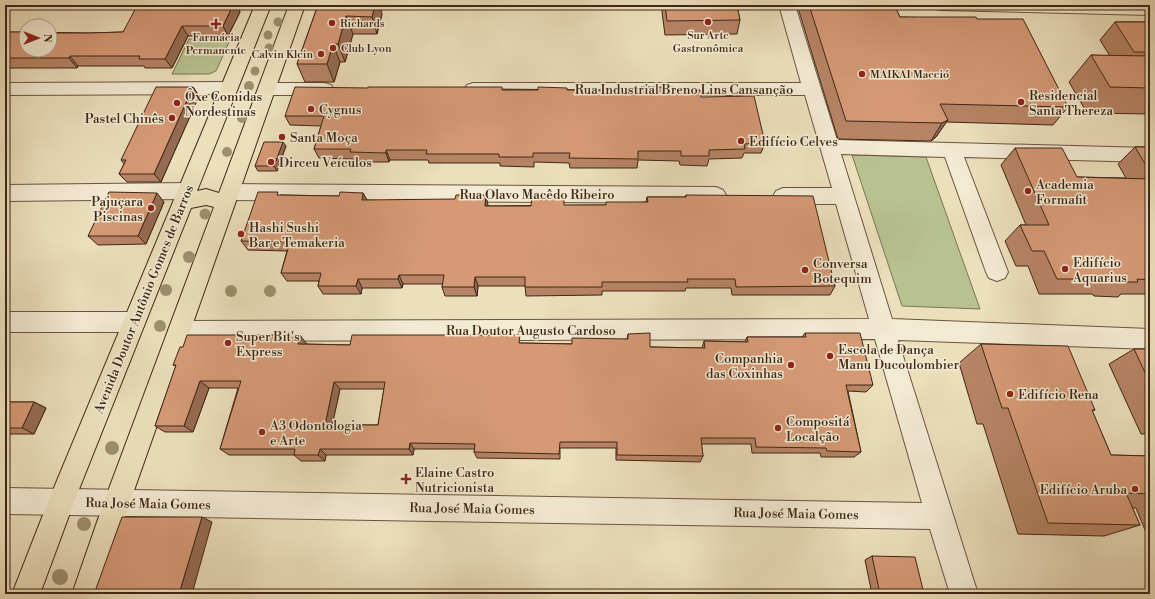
<svg xmlns="http://www.w3.org/2000/svg" width="1155" height="599" viewBox="0 0 1155 599" font-family="'Libre Bodoni',serif">
<style>
.green{fill:#b8c291;stroke:#7c7453}
.lines{fill:none;stroke-linecap:round;stroke-linejoin:round}
.minor-casing{stroke:#6a543f;stroke-width:2}
.major-casing{stroke:#3f2615;stroke-width:2}
.minor{fill:#f3ead3;fill-rule:evenodd}
.major{fill:#ecdfbc;fill-rule:evenodd}
.tree{fill:#9d8f71}
.wall{fill:#b78465;stroke:#3f2615;fill-rule:evenodd}
.shaded-wall{fill:#956b53;stroke:#3f2615}
.building{fill:#d59976;stroke:#3f2615;fill-rule:evenodd}
.poi-dot{fill:#8f2418;stroke:#f3ead3;stroke-width:1.5}
.labels{text-anchor:middle;stroke-width:3;stroke-linejoin:round;paint-order:stroke}
.far-poi-label{font-size:11px;fill:#3f2615;stroke:#f3ead3;text-anchor:start}
.street-label{font-size:13px;fill:#3f2615;stroke:#f3ead3}
.poi-label{font-size:13px;fill:#3f2615;stroke:#f3ead3;text-anchor:start}
</style>
<rect width="100%" height="100%" fill="#ecdfbc"/>
<filter id="stains"><feTurbulence type="fractalNoise" baseFrequency=".005" numOctaves="4"/><feColorMatrix values="0 0 0 0 .2 0 0 0 0 .09 0 0 0 0 .02 0 0 0 .5 -.17"/></filter>
<radialGradient id="worn" r=".72"><stop offset=".6" stop-color="#630" stop-opacity="0"/><stop offset="1" stop-color="#630" stop-opacity=".3"/></radialGradient>
<g class="green">
<polygon points="189,39 230,40 216,71 209,74 172,74"/>
<polygon points="852,155 926,157 980,309 902,306"/>
</g>
<g class="lines">
<defs>
<g id="minor">
<polygon points="779,5 795,5 837,140 1150,148 1150,162 964,157 1008,272 1005,278 997,281 989,278 986,272 945,157 841,154 892,319 1150,329 1150,349 898,340 978,594 950,594 930,529 5,514 5,488 922,503 875,339 179,341 171,338 168,331 171,324 179,321 869,319 836,204 783,204 776,201 773,196 776,191 783,188 832,188 805,95 473,95 467,93 464,89 467,85 473,83 801,83"/>
<polygon points="934,5 1150,5 1150,15 942,10 936,9"/>
<polygon points="229,82 235,84 238,88 235,92 229,94 5,95 5,83"/>
<polygon points="267,83 325,83 331,85 334,89 331,93 325,95 267,95 261,93 258,89 261,85"/>
<polygon points="187,183 194,186 197,191 194,196 187,199 5,201 5,185"/>
<polygon points="230,184 716,187 723,190 726,195 723,200 716,203 230,200 223,197 220,192 223,187"/>
<polygon points="5,312 134,312 142,315 145,322 142,329 134,332 5,332"/>
</g>
<polygon id="major" points="255,5 271,5 197,191 206,189 219,193 289,5 305,5 130,502 100,594 72,594 104,502 214,207 206,205 191,208 74,502 40,594 12,594 48,502"/>
</defs>
<use href="#minor" class="minor-casing"/>
<use href="#major" class="major-casing"/>
<use href="#minor" class="minor"/>
<use href="#major" class="major"/>
</g>
<g class="tree">
<circle cx="278" cy="22" r="4.5"/>
<circle cx="268" cy="35" r="4.5"/>
<circle cx="269" cy="48" r="4.5"/>
<circle cx="255" cy="71" r="4.5"/>
<circle cx="249" cy="86" r="5"/>
<circle cx="242" cy="118" r="5"/>
<circle cx="227" cy="152" r="5"/>
<circle cx="205" cy="214" r="5.5"/>
<circle cx="189" cy="257" r="6"/>
<circle cx="166" cy="290" r="6"/>
<circle cx="231" cy="291" r="6"/>
<circle cx="270" cy="291" r="6"/>
<circle cx="160" cy="326" r="6"/>
<circle cx="112" cy="448" r="7"/>
<circle cx="84" cy="524" r="7"/>
<circle cx="60" cy="577" r="8"/>
</g>
<g class="wall">
<polygon points="169,5 236,5 240,12 228,36 188,36 172,68 145,68 144,66 78,66 77,68 5,68 5,32 90,33 123,32 168,7"/>
<polygon points="318,5 382,14 377,34 353,34 345,62 340,62 334,82 305,82 297,64"/>
<polygon points="663,5 737,5 740,20 737,34 665,35 662,12"/>
<polygon points="799,5 894,5 900,17 977,19 1068,107 1053,125 946,122 936,137 931,141 838,139 798,8"/>
<polygon points="1115,22 1150,22 1150,114 1087,113 1069,82 1091,55 1110,56 1100,40"/>
<polygon points="193,87 199,96 161,182 127,182 119,174 124,164 121,160"/>
<polygon points="641,87 674,90 701,97 765,143 761,153 744,153 742,158 709,159 707,166 680,165 679,161 638,160 637,168 570,168 569,163 534,162 534,167 500,166 500,163 429,163 428,160 390,160 389,162 354,162 353,159 319,158 314,149 321,126 290,125 285,116 368,88 606,90 640,89"/>
<polygon points="286,146 277,171 258,171 255,166"/>
<polygon points="1135,147 1150,147 1150,294 1121,294 1118,297 1094,296 1092,294 1039,294 1028,266 1016,266 1005,241 1020,225 1026,225 1001,165 1015,148 1077,177 1126,178 1118,164"/>
<polygon points="363,193 367,200 488,205 488,206 606,205 646,202 647,197 685,197 686,195 835,286 830,295 732,295 731,288 686,288 685,291 602,291 602,295 526,296 525,286 478,286 477,296 445,296 442,287 443,284 403,284 402,288 362,288 361,294 323,294 318,286 319,281 287,281 281,273 287,251 248,250 241,241 280,195 339,196"/>
<polygon points="164,202 146,244 98,245 88,236"/>
<path d="M805,333L873,385L866,392L848,391L861,452L854,457H821L820,453H752L751,444H701L703,456L700,462L616,460V448H560V459L477,458L474,452L475,449H414L413,455H326L325,461H301L294,455H229L220,449L238,388H209L193,432H165L155,426L176,366L173,365L306,343V344L350,345L521,343L572,344L627,339L628,334L650,347L702,348L704,341L745,342L747,337H802ZM340,389H384L378,425H332Z"/>
<polygon points="981,344 1095,410 1092,411 1111,455 1150,456 1150,542 1136,508 1132,508 1140,525 1104,536 1018,534 983,424 977,424 959,363"/>
<polygon points="1134,349 1150,349 1150,434 1141,434 1109,364"/>
<polygon points="5,402 34,402 46,408 34,434 10,434 5,444"/>
<polygon points="872,556 924,594 872,594 865,560"/>
</g>
<g class="shaded-wall">
<polygon points="233,5 236,5 240,12 228,36 223,26"/>
<polygon points="375,5 380,5 382,14 377,34 372,17"/>
<polygon points="346,16 353,34 345,62 338,44"/>
<polygon points="182,26 188,36 172,68 165,59"/>
<polygon points="333,44 340,62 334,82 327,64"/>
<polygon points="70,56 78,66 77,68 69,58"/>
<polygon points="193,87 199,96 161,182 154,174"/>
<polygon points="948,120 936,137 931,141 942,123"/>
<polygon points="283,142 286,146 277,171 274,166"/>
<polygon points="386,150 390,160 389,162 386,153"/>
<polygon points="157,193 164,202 146,244 138,236"/>
<polygon points="363,193 368,202 362,200"/>
<polygon points="486,195 488,205 487,215 485,206"/>
<polygon points="399,275 403,284 402,288 398,279"/>
<polygon points="475,277 478,286 477,296 474,287"/>
<polygon points="358,279 362,288 361,294 356,286"/>
<polygon points="300,335 306,343 304,352 298,344"/>
<polygon points="200,381 209,388 193,432 184,426"/>
<polygon points="334,382 340,389 331,431 325,425"/>
<polygon points="34,402 46,408 34,434 22,428"/>
<polygon points="5,432 10,434 5,444"/>
<polygon points="410,443 414,449 413,455 409,449"/>
<polygon points="320,449 326,455 325,461 318,455"/>
<polygon points="202,517 212,522 192,594 179,594"/>
</g>
<g class="building">
<polygon points="169,5 233,5 223,26 182,26 165,59 139,59 140,56 70,56 69,58 5,58 5,32 26,32 26,50 50,50 50,33 90,33 123,32 137,6 168,7"/>
<polygon points="318,5 375,5 372,17 346,16 338,44 333,44 327,64 297,64"/>
<polygon points="665,5 737,5 740,20 667,21"/>
<polygon points="809,5 894,5 900,17 976,17 977,19 1023,19 1068,107 940,104 948,120 942,123 846,121"/>
<polygon points="1115,22 1150,22 1150,52 1134,52"/>
<polygon points="1091,55 1150,56 1150,88 1110,87"/>
<polygon points="156,87 193,87 154,174 119,174 126,160 121,160"/>
<polygon points="295,87 368,88 368,87 502,87 502,90 538,90 538,87 567,88 567,90 607,90 607,89 641,89 641,87 673,87 674,90 700,90 701,97 754,96 765,143 744,144 745,149 709,150 709,156 681,156 681,151 638,151 638,159 569,158 570,153 533,153 533,157 499,157 499,154 426,154 427,150 386,150 386,153 350,152 351,149 314,149 324,116 285,116"/>
<polygon points="264,142 283,142 274,166 255,166"/>
<polygon points="1135,147 1150,147 1150,172"/>
<polygon points="1015,148 1062,148 1077,177 1150,179 1150,280 1137,279 1138,282 1113,282 1112,279 1057,279 1044,251 1032,251 1020,225 1049,225"/>
<polygon points="109,192 157,193 138,236 88,236"/>
<polygon points="258,192 278,192 277,195 339,196 340,192 363,193 362,200 455,199 456,195 486,195 485,206 531,206 532,197 564,197 564,205 606,205 606,202 648,202 647,197 686,197 686,195 813,196 835,286 736,287 735,279 687,279 688,282 602,282 602,287 525,287 525,277 475,277 474,287 442,287 444,275 399,275 398,279 358,279 356,286 318,286 321,273 281,273 290,242 241,241"/>
<path d="M650,333V347L705,348L704,341L748,342L747,337H806L805,333H860L873,385H846L861,452L827,451L826,448L756,447L755,438H701L703,456L617,455V442H560L559,454L474,452L475,444L410,443L409,449H320L318,455H294L295,449H220L241,381H200L184,426H155L176,365H173L180,347H183L187,335H300L298,344L350,345L352,335H520L519,343L572,344V338L628,339V334ZM334,382H385L378,425H325Z"/>
<polygon points="981,344 1068,346 1095,410 1092,410 1111,455 1150,456 1150,494 1126,493 1140,525 1048,523 1008,408 1002,408"/>
<polygon points="1134,349 1150,349 1150,383"/>
<polygon points="5,402 34,402 22,428 5,428"/>
<polygon points="122,517 202,517 179,594 94,594"/>
<polygon points="872,556 915,557 924,594 880,594"/>
</g>
<g class="poi-dot">
<circle cx="708" cy="22" r="4"/>
<circle cx="332" cy="23" r="4"/>
<path d="M214 18h4v4h4v4h-4v4h-4v-4h-4v-4h4z"/>
<circle cx="333" cy="48" r="4"/>
<circle cx="321" cy="54" r="4"/>
<circle cx="862" cy="74" r="4"/>
<circle cx="1021" cy="102" r="4"/>
<circle cx="177" cy="103" r="4"/>
<circle cx="311" cy="109" r="4"/>
<circle cx="172" cy="118" r="4"/>
<circle cx="282" cy="137" r="4"/>
<circle cx="741" cy="141" r="4"/>
<circle cx="271" cy="162" r="4"/>
<circle cx="1028" cy="191" r="4"/>
<circle cx="151" cy="208" r="4"/>
<circle cx="241" cy="234" r="4"/>
<circle cx="1065" cy="269" r="4"/>
<circle cx="805" cy="270" r="4"/>
<circle cx="228" cy="343" r="4"/>
<circle cx="830" cy="356" r="4"/>
<circle cx="791" cy="365" r="4"/>
<circle cx="1010" cy="394" r="4"/>
<circle cx="778" cy="428" r="4"/>
<circle cx="262" cy="432" r="4"/>
<path d="M404 473h4v4h4v4h-4v4h-4v-4h-4v-4h4z"/>
<circle cx="1135" cy="489" r="4"/>
</g>
<g class="labels">
<g class="far-poi-label">
<text x="340" y="27">Richards</text>
<text x="708" y="39" text-anchor="middle">Sur Arte<tspan x="708" dy="13">Gastronômica</tspan></text>
<text x="216" y="41" text-anchor="middle">Farmácia<tspan x="216" dy="13">Permanente</tspan></text>
<text x="341" y="52">Club Lyon</text>
<text x="313" y="58" text-anchor="end">Calvin Klein</text>
<text x="870" y="78">MAIKAI Maceió</text>
</g>
<g class="street-label">
<text x="684" y="94">Rua Industrial Breno Lins Cansanção</text>
<text x="537" y="199">Rua Olavo Macêdo Ribeiro</text>
<text transform="translate(143 299) rotate(-68)" y="5">Avenida Doutor Antônio Gomes de Barros</text>
<text x="531" y="335">Rua Doutor Augusto Cardoso</text>
<text transform="translate(148 503) rotate(1)" y="5">Rua José Maia Gomes</text>
<text transform="translate(472 508) rotate(1)" y="5">Rua José Maia Gomes</text>
<text transform="translate(796 513) rotate(1)" y="5">Rua José Maia Gomes</text>
</g>
<g class="poi-label">
<text x="1029" y="100">Residencial<tspan x="1029" dy="15">Santa Thereza</tspan></text>
<text x="185" y="101">Ôxe Comidas<tspan x="185" dy="15">Nordestinas</tspan></text>
<text x="319" y="114">Cygnus</text>
<text x="164" y="123" text-anchor="end">Pastel Chinês</text>
<text x="290" y="142">Santa Moça</text>
<text x="749" y="146">Edifício Celves</text>
<text x="279" y="167">Dirceu Veículos</text>
<text x="1036" y="189">Academia<tspan x="1036" dy="15">Formafit</tspan></text>
<text x="143" y="206" text-anchor="end">Pajuçara<tspan x="143" dy="15">Piscinas</tspan></text>
<text x="249" y="232">Hashi Sushi<tspan x="249" dy="15">Bar e Temakeria</tspan></text>
<text x="1073" y="267">Edifício<tspan x="1073" dy="15">Aquarius</tspan></text>
<text x="813" y="268">Conversa<tspan x="813" dy="15">Botequim</tspan></text>
<text x="236" y="341">Super Bit's<tspan x="236" dy="15">Express</tspan></text>
<text x="838" y="354">Escola de Dança<tspan x="838" dy="15">Manu Ducoulombier</tspan></text>
<text x="783" y="363" text-anchor="end">Companhia<tspan x="783" dy="15">das Coxinhas</tspan></text>
<text x="1018" y="399">Edifício Rena</text>
<text x="786" y="426">Compositá<tspan x="786" dy="15">Localção</tspan></text>
<text x="270" y="430">A3 Odontologia<tspan x="270" dy="15">e Arte</tspan></text>
<text x="415" y="477">Elaine Castro<tspan x="415" dy="15">Nutricionista</tspan></text>
<text x="1127" y="494" text-anchor="end">Edifício Aruba</text>
</g>
</g>
<rect width="1155" height="599" fill="none" stroke="#ecdfbc" stroke-width="20"/>
<rect x="6" y="6" width="1143" height="587" fill="none" stroke="#3f2615" stroke-width="2"/>
<rect x="10" y="10" width="1135" height="579" fill="none" stroke="#3f2615"/>
<g transform="translate(38 38) rotate(90)"><circle r="19" fill="#f3ead3" stroke="#ab9c87"/>
<path d="M0-3L7 15L0 10L-7 15Z" fill="#8f2418"/>
<text y="-6" font-size="11" font-weight="bold" text-anchor="middle" fill="#3f2615">N</text>
</g>
<rect width="100%" height="100%" filter="url(#stains)"/>
<rect width="100%" height="100%" fill="url(#worn)"/>
</svg>
